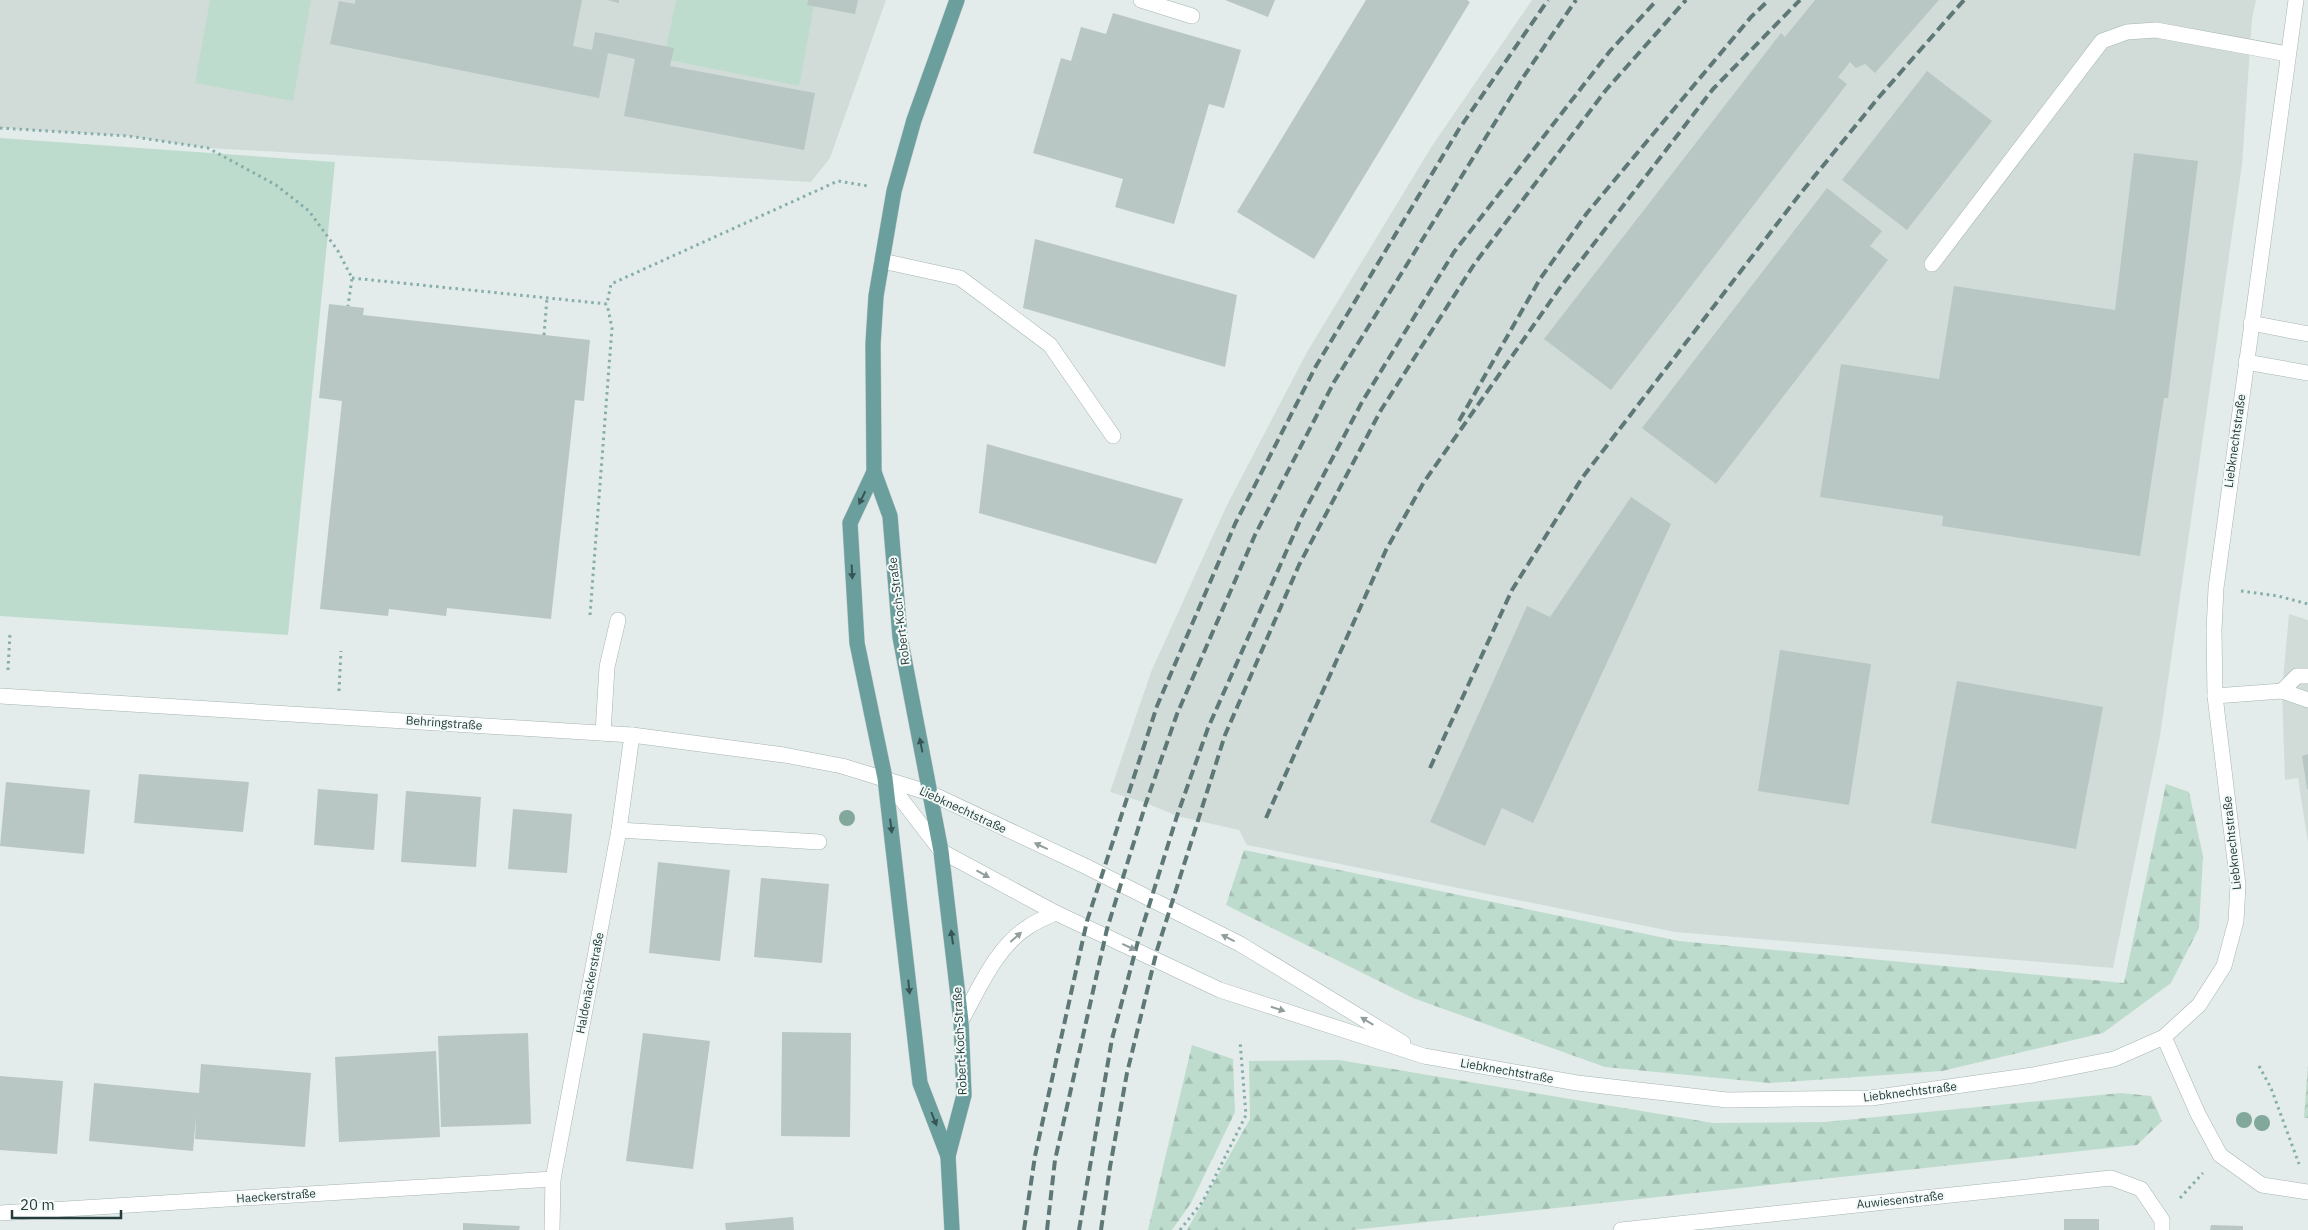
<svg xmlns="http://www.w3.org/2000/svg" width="2308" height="1230" viewBox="0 0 2308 1230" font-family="'IBM Plex Sans',sans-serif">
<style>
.built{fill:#d1dcd9}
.grass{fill:#bddccd}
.forest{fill:url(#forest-firs)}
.garden{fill:url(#garden-furrows)}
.building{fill:#b8c7c4}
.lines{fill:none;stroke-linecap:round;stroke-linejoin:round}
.minor-casing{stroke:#a6b4b2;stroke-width:16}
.major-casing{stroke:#c2c8c8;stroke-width:16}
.path{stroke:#85aeab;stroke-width:3;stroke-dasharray:2.5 4;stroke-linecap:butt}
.minor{stroke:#fff;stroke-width:15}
.major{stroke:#6a9f9e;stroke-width:15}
.rail{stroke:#5e7877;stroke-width:4;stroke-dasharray:10 5;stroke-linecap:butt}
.tree{fill:#81a89a}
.oneway{fill:#365554}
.oneway2{fill:#929e9e}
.labels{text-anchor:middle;stroke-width:4;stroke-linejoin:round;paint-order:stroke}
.street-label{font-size:12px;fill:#243c3c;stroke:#f3f9f7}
</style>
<defs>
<pattern id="forest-firs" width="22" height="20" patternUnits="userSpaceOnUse" patternTransform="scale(1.25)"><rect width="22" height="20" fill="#bddccd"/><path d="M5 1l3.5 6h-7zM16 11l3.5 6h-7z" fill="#a2beb1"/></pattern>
<pattern id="garden-furrows" width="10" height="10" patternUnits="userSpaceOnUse" patternTransform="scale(1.25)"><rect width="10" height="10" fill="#bddccd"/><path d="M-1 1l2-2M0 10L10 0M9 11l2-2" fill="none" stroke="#a2beb1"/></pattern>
</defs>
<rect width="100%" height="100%" fill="#e3ecea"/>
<g class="built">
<polygon points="0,0 886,0 830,158 811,182 208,148 128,136 0,128"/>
<polygon points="1532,0 2256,0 2252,19 2242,165 2160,736 2113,968 1675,932 1247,845 1239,830 1177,816 1146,803 1110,792 1151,672 1226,507 1307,352 1432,146"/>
<polygon points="2289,614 2308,620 2308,843 2298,778 2285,780 2282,691"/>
</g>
<g class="grass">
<polygon points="210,0 311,0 293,101 195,83"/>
<polygon points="676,0 815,0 799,86 664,59"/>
<polygon points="0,138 335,162 288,635 0,616"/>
</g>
<g class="forest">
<polygon points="2166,784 2189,792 2203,856 2199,928 2171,983 2103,1033 1942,1071 1770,1083 1605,1067 1413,998 1226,905 1244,850 1679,941 2124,983"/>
<polygon points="1192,1045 1233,1059 1235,1112 1191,1203 1172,1230 1148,1230"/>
<polygon points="1339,1060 1713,1123 1825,1122 2121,1093 2151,1096 2162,1121 2137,1145 1352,1230 1187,1230 1250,1119 1249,1061"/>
</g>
<polygon class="garden" points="2308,1064 2308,1118 2304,1118"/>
<g class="building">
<polygon points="355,0 582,0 573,46 592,50 595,32 674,48 670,66 815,93 804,150 624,116 635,59 608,53 599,98 330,44 339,1 355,4"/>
<polygon points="607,0 619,0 619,3"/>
<polygon points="808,0 858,0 855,14 807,5"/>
<polygon points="1225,0 1275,0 1268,17"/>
<polygon points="1366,0 1467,0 1470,2 1314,259 1237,212"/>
<polygon points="1815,0 1939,0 1875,73 1865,64 1856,68 1850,62 1838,77 1847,84 1611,390 1544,339 1781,33 1785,37"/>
<polygon points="1113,13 1241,50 1224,108 1209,104 1174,224 1115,207 1123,179 1033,153 1061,58 1071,61 1081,27 1106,34"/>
<polygon points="1927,71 1992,121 1907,230 1842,180"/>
<polygon points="2134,153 2198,161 2168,398 2164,398 2140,556 1942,526 1943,516 1820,497 1841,364 1939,379 1954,286 2115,310"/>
<polygon points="1827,188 1882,231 1870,246 1888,260 1716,484 1642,428"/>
<polygon points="1035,239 1237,295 1225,367 1023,308"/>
<polygon points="329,304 364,308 363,315 590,340 584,401 575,400 551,619 447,608 446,616 389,609 388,616 320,609 342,401 319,398"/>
<polygon points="987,444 1183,499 1156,564 979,513"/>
<polygon points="1631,497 1671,524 1533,823 1502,808 1485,846 1430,822 1527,606 1550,617"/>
<polygon points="1780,650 1871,664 1849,805 1758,791"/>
<polygon points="1957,681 2103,707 2076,849 1931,823"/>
<polygon points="2308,754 2308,789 2307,789 2302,756"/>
<polygon points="139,774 249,782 243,832 134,823"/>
<polygon points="6,782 90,790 84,854 0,846"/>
<polygon points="318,789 378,794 374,850 314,845"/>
<polygon points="406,791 481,797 476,867 401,862"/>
<polygon points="513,809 572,814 567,873 508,869"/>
<polygon points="658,862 730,870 720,961 649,953"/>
<polygon points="761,878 829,884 822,963 754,957"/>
<polygon points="782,1032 851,1033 850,1137 781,1136"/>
<polygon points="528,1033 531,1124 441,1127 438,1036"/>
<polygon points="643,1033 710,1041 693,1169 626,1161"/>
<polygon points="436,1051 440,1137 339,1142 335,1057"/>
<polygon points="201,1064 311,1073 305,1147 195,1139 196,1117 193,1151 89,1141 94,1083 199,1093"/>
<polygon points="0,1076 63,1081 57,1154 0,1150"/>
<polygon points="793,1217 794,1230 726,1230 725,1223"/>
<rect x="2064" y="1219" width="35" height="11"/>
<polygon points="463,1223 520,1226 519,1230 463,1230"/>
<polygon points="2211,1225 2243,1226 2243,1230 2210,1230"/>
</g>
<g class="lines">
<defs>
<g id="minor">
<polyline points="1141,0 1192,16"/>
<polyline points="882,261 960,278 1050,345 1113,436"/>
<polyline points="1932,264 2102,41 2127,32 2156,30 2288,54"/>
<polyline points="2251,323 2308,334"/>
<polyline points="2246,362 2308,373"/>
<polyline points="2282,691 2297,676 2308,676"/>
<polyline points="0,696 632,735 784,755 842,766 930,793 1085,866 1240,944 1403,1043"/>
<polyline points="2215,696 2282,691 2308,700"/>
<polyline points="603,733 607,667 618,620"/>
<polyline points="885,778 941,851 1056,913 1220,990 1424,1056 1577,1083 1727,1100 1871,1098 2033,1075 2114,1059 2164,1037 2199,1005 2224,966 2236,921 2238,885 2215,696 2214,630 2216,588 2296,0"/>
<polyline points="619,830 819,842"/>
<path d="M961,1021C979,989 996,947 1028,927C1036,921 1047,917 1056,913"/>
<polyline points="2164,1037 2198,1114 2220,1155 2262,1185 2308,1192"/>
<polyline points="0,1213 553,1179"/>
<polyline points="552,1230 553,1179 619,830 632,735"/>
<polyline points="1621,1230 2111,1178 2141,1189 2162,1220 2162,1230"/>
</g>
<g id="major">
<polyline points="874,472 850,523 857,643 885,778 920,1083 948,1156"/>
<polyline points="952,1230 948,1156 964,1095 961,1021 941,851 900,637 890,516 874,472 873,344 876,296 894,191 914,120 957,0"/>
</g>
</defs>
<use href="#minor" class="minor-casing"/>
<use href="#major" class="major-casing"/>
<g class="path">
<polyline points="0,128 128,136 208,148 276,185 309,211 338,251 352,278 348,306"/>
<polyline points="352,278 607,304 611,284 838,181 868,186"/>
<polyline points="544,335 547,298"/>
<polyline points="2241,591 2278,596 2308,604"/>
<polyline points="590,615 612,328 607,304"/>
<polyline points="8,670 10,633"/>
<polyline points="339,691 341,651"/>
<polyline points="2259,1066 2271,1088 2299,1164"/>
<polyline points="2180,1198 2203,1173"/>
<polyline points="1180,1230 1203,1201 1246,1115 1240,1041"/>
</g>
<use href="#minor" class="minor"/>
<use href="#major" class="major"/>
<g class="rail">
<polyline points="1459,421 1540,279 1587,213 1751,17 1769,0"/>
<polyline points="1430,768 1512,590 1582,478 1800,194 1879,97 1964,0"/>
<polyline points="1266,818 1386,550 1424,482 1559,289 1713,89 1800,0"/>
<polyline points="1024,1230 1035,1156 1087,921 1157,706 1235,524 1316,366 1459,129 1548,0"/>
<polyline points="1047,1230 1055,1160 1107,929 1146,803 1177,714 1255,535 1334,382 1522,79 1576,0"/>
<polyline points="1079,1230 1112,1039 1138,941 1177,816 1208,728 1302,516 1362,402 1454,252 1610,51 1657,0"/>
<polyline points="1101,1230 1110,1167 1127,1073 1157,950 1225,735 1299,565 1381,410 1475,263 1606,90 1686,0"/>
</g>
</g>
<g class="tree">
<circle cx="847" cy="818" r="8"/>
<circle cx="2244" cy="1120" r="8"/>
<circle cx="2262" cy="1123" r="8"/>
</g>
<defs><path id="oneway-solid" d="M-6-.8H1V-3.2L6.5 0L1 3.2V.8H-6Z" transform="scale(1.25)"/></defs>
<g class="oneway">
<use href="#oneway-solid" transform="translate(862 498) rotate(116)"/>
<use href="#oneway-solid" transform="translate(852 572) rotate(87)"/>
<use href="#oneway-solid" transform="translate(921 745) rotate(-101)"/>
<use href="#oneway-solid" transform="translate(891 826) rotate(83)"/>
<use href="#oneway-solid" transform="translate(952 937) rotate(-98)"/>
<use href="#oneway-solid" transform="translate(909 987) rotate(84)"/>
<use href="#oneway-solid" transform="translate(934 1119) rotate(69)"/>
</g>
<g class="oneway2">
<use href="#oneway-solid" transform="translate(1041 846) rotate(-155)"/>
<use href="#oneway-solid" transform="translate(983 874) rotate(29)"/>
<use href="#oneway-solid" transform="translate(1016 937) rotate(-41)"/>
<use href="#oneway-solid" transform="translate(1228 938) rotate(-153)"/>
<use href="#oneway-solid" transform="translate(1129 947) rotate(25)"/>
<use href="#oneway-solid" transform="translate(1278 1009) rotate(18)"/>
<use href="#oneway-solid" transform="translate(1367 1021) rotate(-149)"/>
</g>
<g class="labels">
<g class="street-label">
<text transform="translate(2235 441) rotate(-82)" y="4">Liebknechtstraße</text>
<text transform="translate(899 611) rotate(-97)" y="4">Robert-Koch-Straße</text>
<text transform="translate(444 723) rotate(4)" y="4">Behringstraße</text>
<text transform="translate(963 810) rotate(25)" y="4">Liebknechtstraße</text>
<text transform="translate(2232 843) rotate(-96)" y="4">Liebknechtstraße</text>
<text transform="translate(590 983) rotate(-79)" y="4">Haldenäckerstraße</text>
<text transform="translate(960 1041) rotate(-93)" y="4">Robert-Koch-Straße</text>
<text transform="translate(1507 1071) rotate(10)" y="4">Liebknechtstraße</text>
<text transform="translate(1910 1092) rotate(-7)" y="4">Liebknechtstraße</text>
<text transform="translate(276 1196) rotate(-4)" y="4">Haeckerstraße</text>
<text transform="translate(1900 1200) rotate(-6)" y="4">Auwiesenstraße</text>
</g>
</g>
<path d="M12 1210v8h109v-8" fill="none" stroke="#243c3c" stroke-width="2.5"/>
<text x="20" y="1210" font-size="15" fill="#243c3c" stroke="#f3f9f7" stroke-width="4" paint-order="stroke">20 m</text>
</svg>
